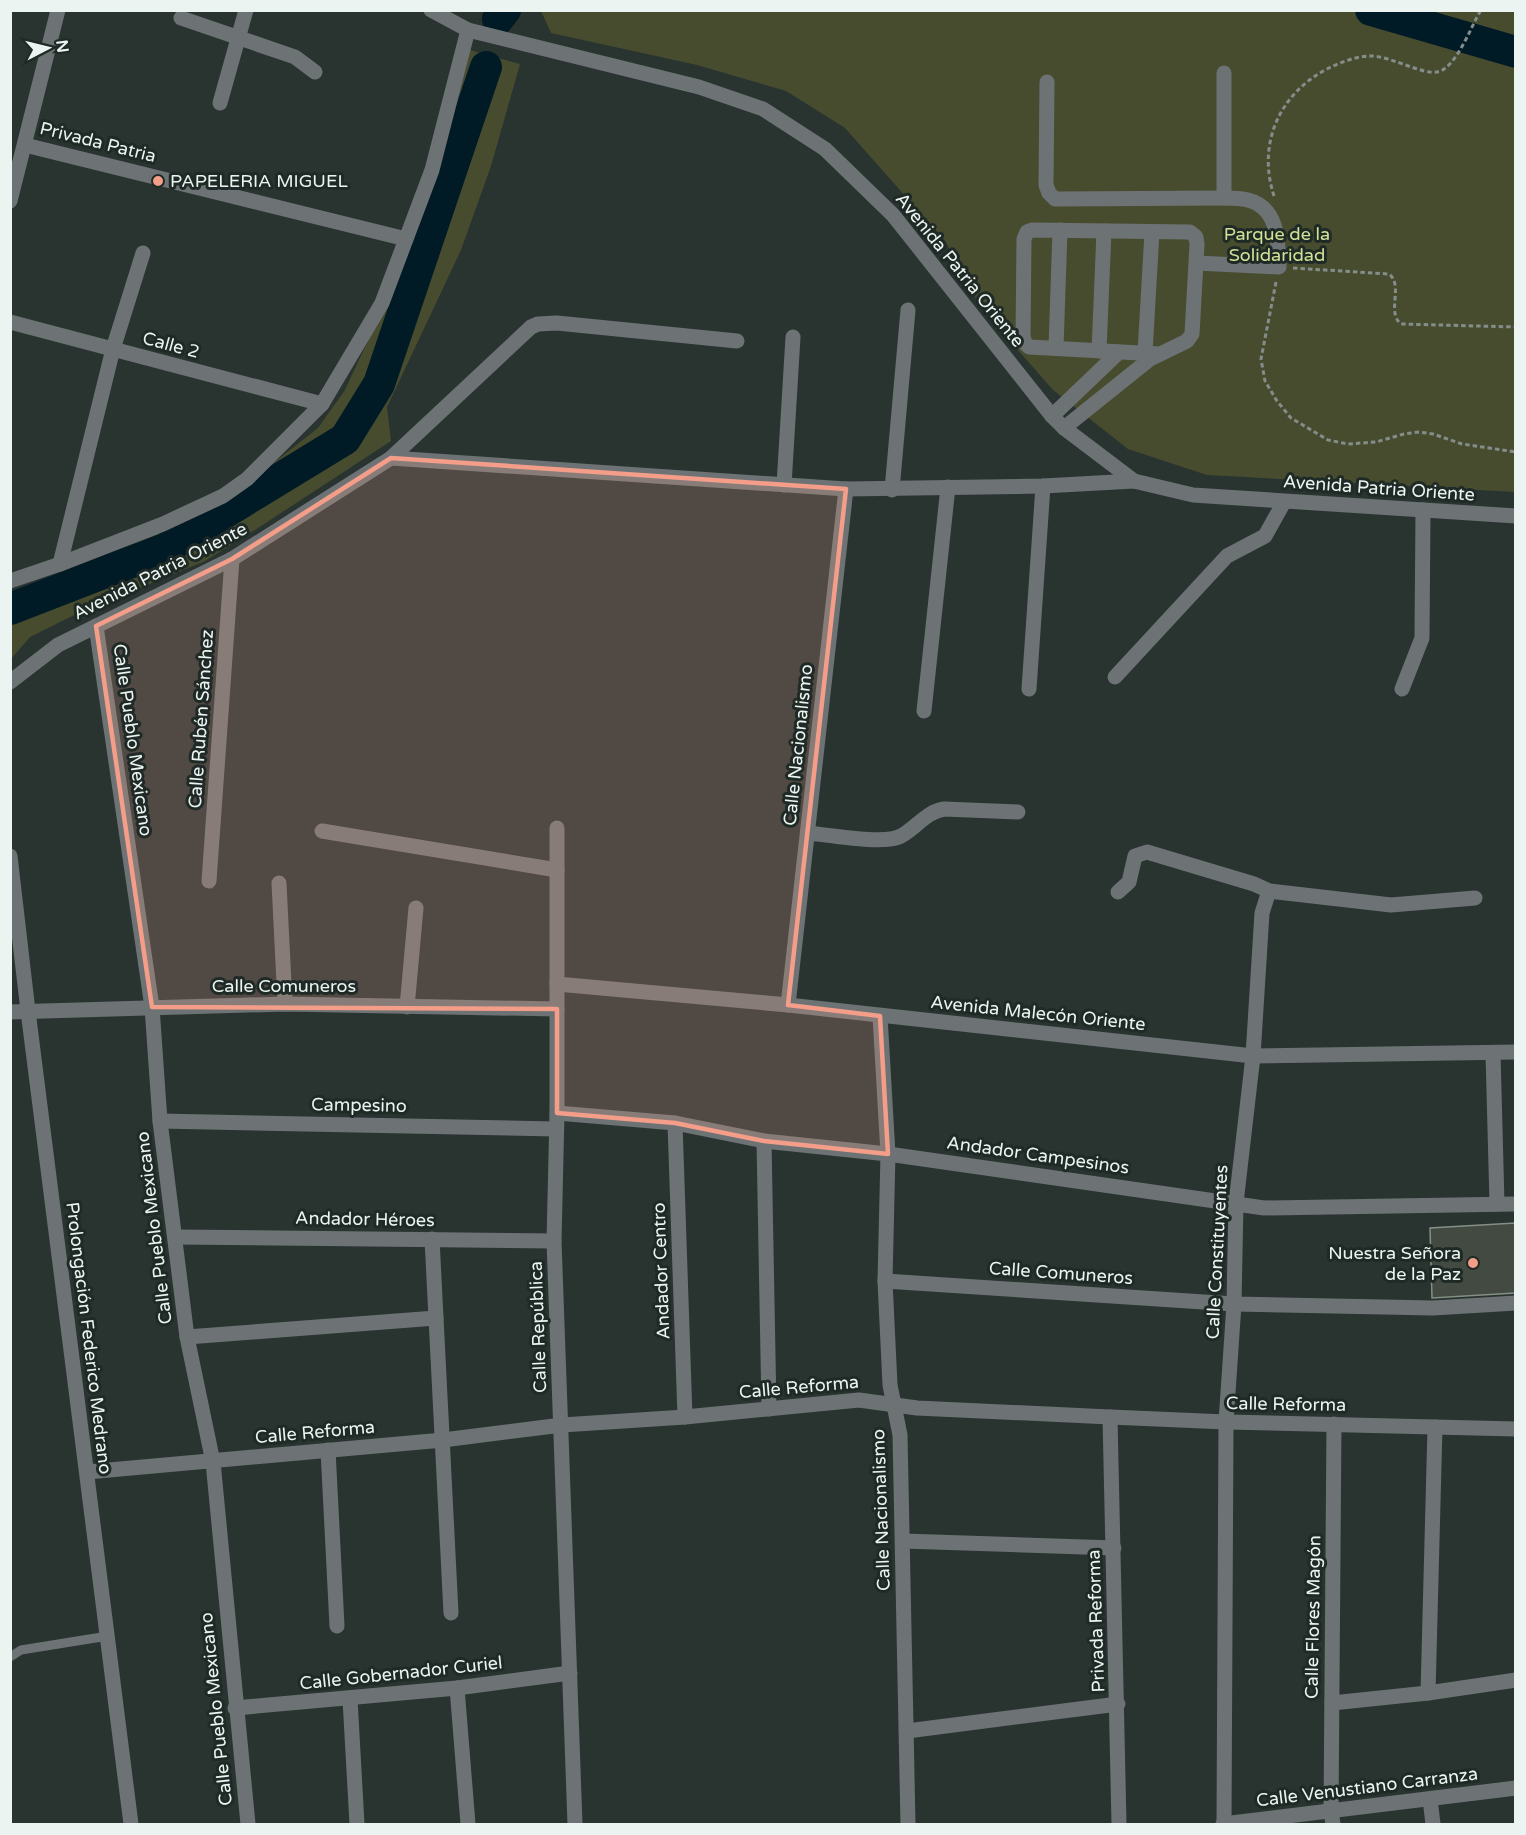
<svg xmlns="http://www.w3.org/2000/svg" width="1526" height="1835" viewBox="0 0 1526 1835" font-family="'Varela Round',sans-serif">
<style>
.green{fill:#474c2f}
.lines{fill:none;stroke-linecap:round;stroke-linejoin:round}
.river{stroke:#001a26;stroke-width:32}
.building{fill:#424a42;stroke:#868f86;stroke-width:1.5}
.path{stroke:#848d8a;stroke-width:3;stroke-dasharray:4.5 3;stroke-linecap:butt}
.service{stroke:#6d7374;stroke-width:9}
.minor{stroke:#6d7374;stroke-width:15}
.tertiary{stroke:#6d7374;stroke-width:15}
.marked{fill:#f49e8a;fill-opacity:0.2;stroke:#f49e8a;stroke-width:4.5;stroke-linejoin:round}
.poi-dot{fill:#f49e8a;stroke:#1f2a27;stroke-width:2}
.labels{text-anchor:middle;stroke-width:6;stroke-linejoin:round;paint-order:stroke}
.street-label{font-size:18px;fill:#ecf4f1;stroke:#1f2a27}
.poi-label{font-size:18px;fill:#ecf4f1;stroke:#1f2a27;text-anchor:start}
.park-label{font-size:18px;fill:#d2e196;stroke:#1f2a27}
</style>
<rect width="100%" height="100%" fill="#293431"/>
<g class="green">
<polygon points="541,11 1515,11 1515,492 1207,475 1128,449 1053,390 981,308 945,241 845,128 786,91 697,65 551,33"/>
<polygon points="470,50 520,64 491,166 461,250 387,407 391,441 258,528 205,561 74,615 30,637 11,659 11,598 220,505 318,428 345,390 420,229 446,150"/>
</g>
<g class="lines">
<g class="river">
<polyline points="1371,10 1516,52"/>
<polyline points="498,19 505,10"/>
<polyline points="10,609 165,549 345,439 379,384 486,67"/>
</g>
</g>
<polygon class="building" points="1515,1223 1515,1293 1432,1298 1430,1228"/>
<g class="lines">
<g class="path">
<path d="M1274,196C1257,144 1279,94 1327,69C1341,62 1356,56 1371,56C1390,56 1423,75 1437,72C1456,69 1471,26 1481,10"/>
<path d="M1293,268L1389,274C1404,286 1386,312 1401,324L1516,327"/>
<polyline points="1276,282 1261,359 1265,381 1277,401 1291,418 1328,440 1348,444 1376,442 1404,434 1419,432 1433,434 1462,444 1516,452"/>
</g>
<polyline class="service" points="10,1657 21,1650 108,1636"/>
<g class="minor">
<polyline points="181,18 295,57 315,72"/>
<path d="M1047,82L1046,185L1049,193L1055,199L1224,198C1232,198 1240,198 1248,200C1279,208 1278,242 1279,267L1197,263"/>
<polyline points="220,103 246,10"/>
<polyline points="25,145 406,239"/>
<polyline points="1224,198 1224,73"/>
<polyline points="10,322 322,404"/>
<polyline points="1056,348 1060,230"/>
<polyline points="1099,351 1104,231"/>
<polyline points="1145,353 1152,232"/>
<polyline points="1052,416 1119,352"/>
<polyline points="1064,428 1150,359 1187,341 1192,334 1197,244 1196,237 1190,232 1032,230 1027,232 1024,239 1023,336 1025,343 1029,347 1159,354"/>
<polyline points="391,458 846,489 1043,486 1134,481"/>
<polyline points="784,485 793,337"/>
<polyline points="892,490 908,310"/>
<polyline points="60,564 113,349 143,253"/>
<polyline points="10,581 60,564 163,524 223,496 247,479 322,404 382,303 432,170 468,30"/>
<polyline points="96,626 152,1007 160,1121 187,1337 213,1462 248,1824"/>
<polyline points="1115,677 1227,556 1265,536 1284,502"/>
<polyline points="10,682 58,645 232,559 391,458 531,327 538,324 557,323 737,341"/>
<polyline points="1029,689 1043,486"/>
<polyline points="1402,689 1422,638 1423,510"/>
<polyline points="924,711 948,487"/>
<polyline points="557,828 557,1113 554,1241 575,1824"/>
<polyline points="322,831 557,870"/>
<path d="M808,833C830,835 884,845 901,836C917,827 926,812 944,809L1018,812"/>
<polyline points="209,881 232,559"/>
<polyline points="279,883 285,1004"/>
<polyline points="1118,892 1129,882 1135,856 1147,852 1254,884 1269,891 1391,905 1475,898"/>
<polyline points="557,984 788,1005 1253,1056 1516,1052"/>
<polyline points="788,1005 846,489"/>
<polyline points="407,1007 416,908"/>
<polyline points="10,1012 285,1004 557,1009"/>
<polyline points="880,1016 888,1154 885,1281 890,1385 900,1435 908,1824"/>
<polyline points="1493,1053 1497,1204"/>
<polyline points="557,1113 675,1123 764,1141 888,1154 1264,1208 1516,1204"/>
<polyline points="160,1121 556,1129"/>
<polyline points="675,1123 685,1417"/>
<polyline points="764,1141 769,1409"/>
<polyline points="175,1237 554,1241"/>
<polyline points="432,1239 451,1613"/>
<polyline points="885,1281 1234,1304 1433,1308 1516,1303"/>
<polyline points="187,1337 436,1318"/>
<polyline points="1110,1417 1119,1824"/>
<polyline points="328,1450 337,1626"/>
<polyline points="87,1472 443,1440 562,1425 685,1417 859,1400 917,1408 1110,1417 1226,1422 1516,1429"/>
<polyline points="903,1541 1114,1548"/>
<polyline points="457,1688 468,1824"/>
<polyline points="1428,1693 1435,1427"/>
<polyline points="350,1699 357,1824"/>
<polyline points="1332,1703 1428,1693 1516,1680"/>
<polyline points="235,1708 457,1688 570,1673"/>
<polyline points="907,1731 1118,1704"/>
<polyline points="1430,1799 1433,1824"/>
<polyline points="1223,1824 1516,1788"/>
<polyline points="1224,1824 1226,1422 1234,1304 1236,1203 1253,1056 1262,913 1269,891"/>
<polyline points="1333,1824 1331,1811 1334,1424"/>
</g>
<g class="tertiary">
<polyline points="431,10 468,30 699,87 763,109 825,149 893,215 1052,416 1064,428 1134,481 1193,495 1516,516"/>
<polyline points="10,201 58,10"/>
<polyline points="10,856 28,1011 131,1824"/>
</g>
</g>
<path class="marked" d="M391,458L846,489L788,1005L880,1016L888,1154L764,1141L675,1123L557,1113V1009L152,1007L96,626L232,559Z"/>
<g class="poi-dot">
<circle cx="158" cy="181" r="6"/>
<circle cx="1473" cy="1263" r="6"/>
</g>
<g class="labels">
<g class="street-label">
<text transform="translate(98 142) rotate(14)" y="6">Privada Patria</text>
<text transform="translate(960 270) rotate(51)" y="6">Avenida Patria Oriente</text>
<text transform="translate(171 345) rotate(15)" y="6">Calle 2</text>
<text transform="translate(1379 488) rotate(4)" y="6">Avenida Patria Oriente</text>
<text transform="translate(160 571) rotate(-27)" y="6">Avenida Patria Oriente</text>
<text transform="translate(201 719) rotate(-86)" y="6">Calle Rubén Sánchez</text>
<text transform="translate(133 740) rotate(82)" y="6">Calle Pueblo Mexicano</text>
<text transform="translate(798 745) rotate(-84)" y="6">Calle Nacionalismo</text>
<text x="284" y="992">Calle Comuneros</text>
<text transform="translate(1038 1013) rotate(6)" y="6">Avenida Malecón Oriente</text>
<text transform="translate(359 1105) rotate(1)" y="6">Campesino</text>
<text transform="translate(1038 1155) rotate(8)" y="6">Andador Campesinos</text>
<text transform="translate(365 1219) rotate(1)" y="6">Andador Héroes</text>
<text transform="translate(154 1228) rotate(-97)" y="6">Calle Pueblo Mexicano</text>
<text transform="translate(1217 1252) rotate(-87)" y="6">Calle Constituyentes</text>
<text transform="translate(661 1271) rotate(-92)" y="6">Andador Centro</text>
<text transform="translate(1061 1273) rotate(4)" y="6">Calle Comuneros</text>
<text transform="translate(538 1327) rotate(-92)" y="6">Calle República</text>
<text transform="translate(89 1338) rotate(83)" y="6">Prolongación Federico Medrano</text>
<text transform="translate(799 1387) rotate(-5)" y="6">Calle Reforma</text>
<text transform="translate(1286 1404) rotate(1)" y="6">Calle Reforma</text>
<text transform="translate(315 1432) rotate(-5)" y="6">Calle Reforma</text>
<text transform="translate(881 1510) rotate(-92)" y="6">Calle Nacionalismo</text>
<text transform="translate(1313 1617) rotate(-89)" y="6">Calle Flores Magón</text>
<text transform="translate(1096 1621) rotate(-92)" y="6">Privada Reforma</text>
<text transform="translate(401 1673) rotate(-6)" y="6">Calle Gobernador Curiel</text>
<text transform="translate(216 1709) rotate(-96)" y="6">Calle Pueblo Mexicano</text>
<text transform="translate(1367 1787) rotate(-7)" y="6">Calle Venustiano Carranza</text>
</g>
<g class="poi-label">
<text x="170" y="187">PAPELERIA MIGUEL</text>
<text x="1461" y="1259" text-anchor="end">Nuestra Señora<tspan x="1461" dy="21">de la Paz</tspan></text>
</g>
<g class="park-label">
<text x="1277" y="240">Parque de la<tspan x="1277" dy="21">Solidaridad</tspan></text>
</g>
</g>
<rect width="1526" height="1835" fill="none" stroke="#ecf4f1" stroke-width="24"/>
<g transform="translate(48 48) rotate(83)" stroke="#1f2a27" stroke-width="4.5" paint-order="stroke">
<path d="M0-4.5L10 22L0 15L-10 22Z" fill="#ecf4f1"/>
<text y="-9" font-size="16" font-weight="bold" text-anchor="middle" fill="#ecf4f1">N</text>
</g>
</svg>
